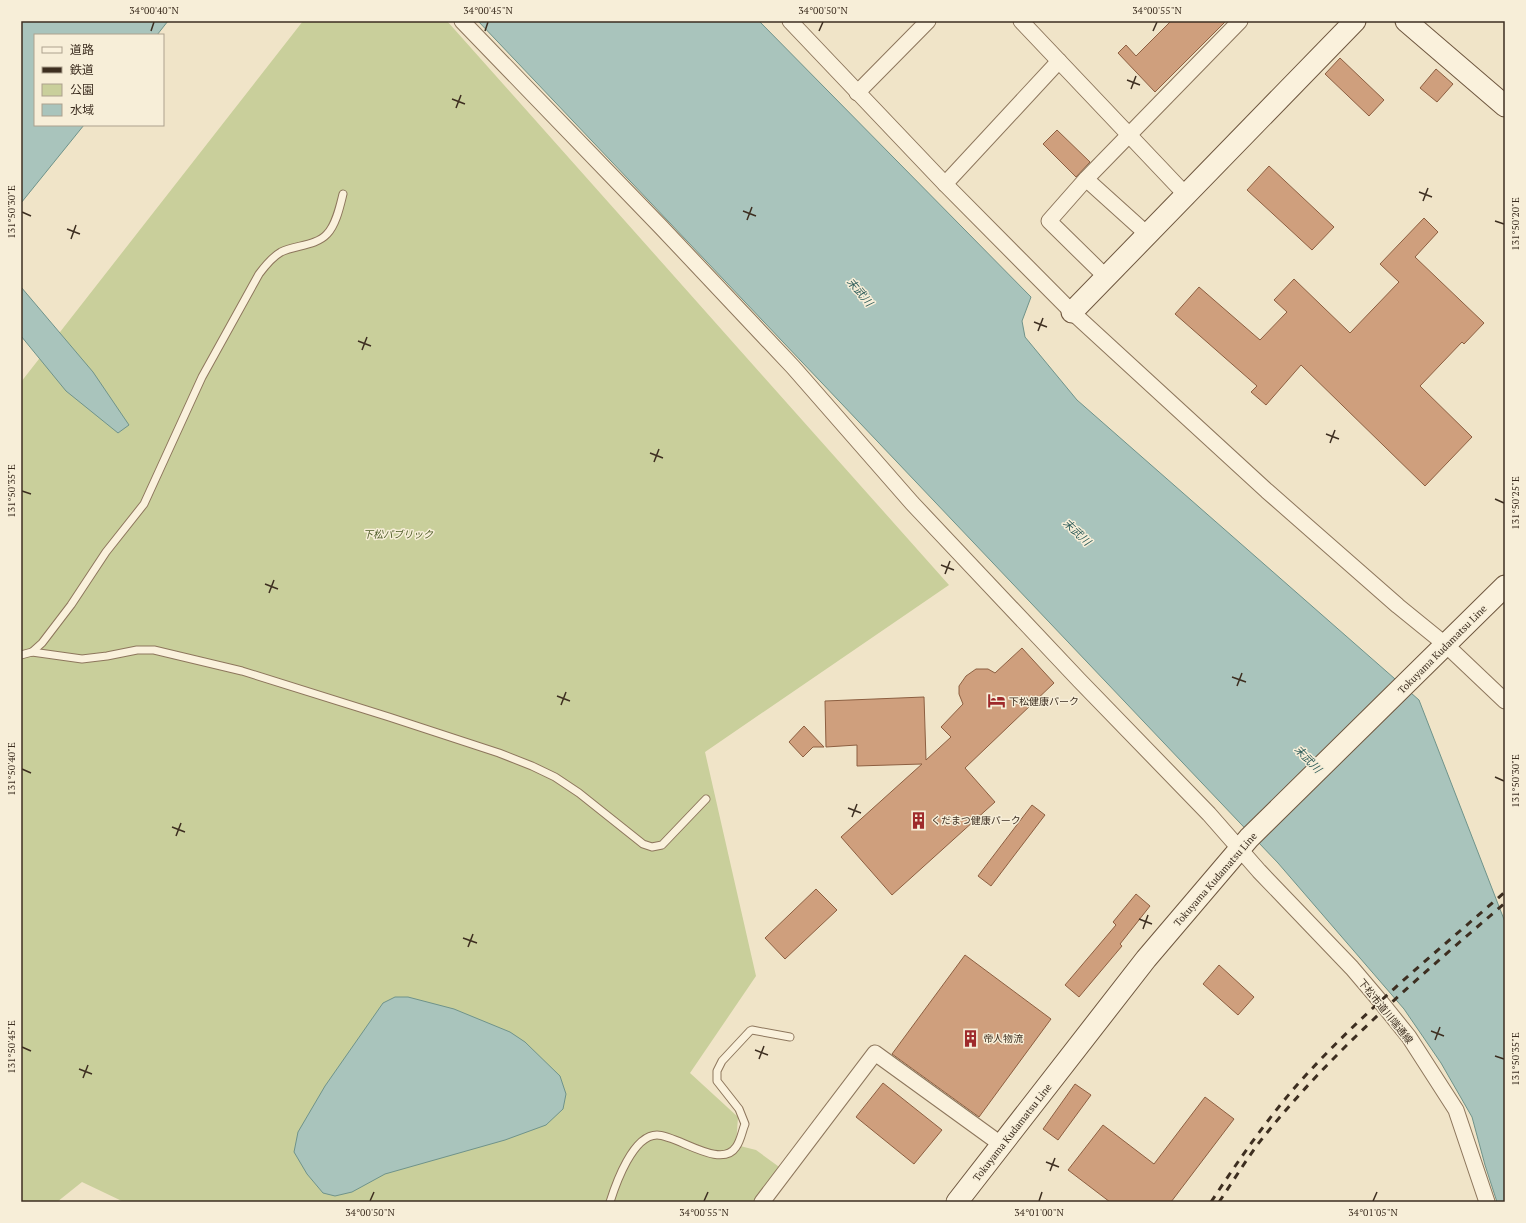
<svg xmlns="http://www.w3.org/2000/svg" width="1526" height="1223" viewBox="0 0 1526 1223" font-family="'PT Serif','Noto Sans JP',serif">
<style>
.green{fill:#c9cf9b}
.water{fill:#a9c4bc;stroke:#6f938a}
.building{fill:#cf9f7d;stroke:#8d5f41}
.lines{fill:none;stroke-linecap:round;stroke-linejoin:round}
.lane-casing{stroke:#8d765c;stroke-width:9}
.street-casing{stroke:#8d765c;stroke-width:17}
.secondary-casing{stroke:#6f573f;stroke-width:23}
.lane{stroke:#faf1dc;stroke-width:7}
.street{stroke:#faf1dc;stroke-width:15}
.secondary{stroke:#faf1dc;stroke-width:21}
.rail{stroke:#3d2e20;stroke-width:3;stroke-dasharray:7 7;stroke-linecap:butt}
.ticks{fill:none;stroke:#3d2e20;stroke-width:1.5}
.labels{text-anchor:middle;stroke-width:3;stroke-linejoin:round;paint-order:stroke}
.park-label{font-size:10px;font-style:italic;fill:#4d5a26;stroke:#f7eed8}
.street-label{font-size:10px;fill:#3d2e20;stroke:#f7eed8}
.poi-label{font-size:10px;fill:#3d2e20;stroke:#f7eed8;text-anchor:start}
.water-label{font-size:11px;font-style:italic;fill:#2f5d5a;stroke:#f7eed8}
.neatline{fill:none;stroke:#3d2e20;stroke-width:1.5}
.ticks-label{font-size:10px;text-anchor:middle;fill:#3d2e20}
</style>
<rect width="100%" height="100%" fill="#f0e4c8"/>
<polygon class="green" points="303,21 447,21 949,585 705,752 756,976 690,1073 738,1117 736,1145 756,1150 782,1169 757,1202 124,1202 82,1182 57,1202 21,1202 21,382"/>
<g class="water">
<polygon points="21,21 168,21 157,35 35,35 35,125 84,125 21,203"/>
<polygon points="478,21 759,21 1031,297 1022,321 1025,337 1077,400 1419,700 1505,922 1505,1202 1497,1202 1485,1165 1472,1117 1441,1063 1404,1009 1278,863"/>
<polygon points="21,287 93,372 129,425 118,433 66,391 21,336"/>
<polygon points="395,997 408,997 454,1009 510,1032 525,1042 560,1076 566,1094 563,1109 546,1125 505,1140 385,1174 352,1192 335,1196 323,1193 307,1174 294,1152 298,1132 325,1086 383,1003"/>
</g>
<g class="building">
<polygon points="1171,21 1226,21 1155,92 1118,53 1126,45 1136,56"/>
<polygon points="1340,58 1384,100 1369,116 1325,74"/>
<polygon points="1436,69 1453,84 1437,102 1420,88"/>
<polygon points="1057,130 1090,162 1076,177 1043,144"/>
<polygon points="1269,166 1334,227 1312,250 1247,190"/>
<polygon points="1424,218 1438,232 1415,257 1484,323 1464,344 1462,342 1420,386 1472,437 1425,486 1301,365 1266,405 1251,392 1257,386 1175,314 1199,287 1260,340 1287,312 1274,300 1294,279 1350,333 1399,282 1380,264"/>
<polygon points="1022,648 1054,683 965,768 995,802 892,895 841,837 922,764 857,766 857,745 826,747 825,701 924,697 926,760 951,737 941,727 963,704 959,694 959,686 966,676 976,669 988,669 995,673"/>
<polygon points="804,726 824,747 813,747 803,757 789,742"/>
<polygon points="1032,805 1045,815 991,886 978,876"/>
<polygon points="816,889 837,910 785,959 765,938"/>
<polygon points="1136,894 1150,906 1120,944 1122,946 1079,997 1065,985 1116,925 1113,922"/>
<polygon points="965,955 1051,1019 979,1117 892,1054"/>
<polygon points="1219,965 1254,997 1238,1015 1203,984"/>
<polygon points="883,1083 942,1130 914,1164 856,1117"/>
<polygon points="1075,1084 1091,1095 1058,1140 1043,1129"/>
<polygon points="1205,1097 1234,1119 1171,1202 1110,1202 1068,1170 1103,1125 1154,1164"/>
</g>
<g class="lines">
<defs>
<g id="lane">
<path d="M32,652L42,643L71,605L106,552L144,504L202,377L259,274C265,266 272,257 281,252C295,245 316,246 327,234C336,225 340,206 343,194"/>
<polyline points="21,655 32,652 82,659 107,656 137,650 154,650 242,671 389,717 499,753 532,766 555,777 579,793 643,844 652,847 662,845 706,799"/>
<path d="M610,1202C616,1183 633,1135 657,1135C677,1135 721,1170 736,1147C741,1140 742,1131 745,1124L739,1109L717,1081V1071L722,1061L750,1031L752,1030L790,1037"/>
</g>
<g id="street">
<polyline points="462,21 661,227 793,367 912,503 1079,680 1209,814 1259,871 1352,968 1380,1001 1409,1037 1456,1110 1487,1202"/>
<polyline points="790,21 945,184 1072,312 1267,491 1398,606 1446,645 1505,701"/>
<polyline points="1021,21 1186,195"/>
<polyline points="857,93 928,21"/>
<polyline points="1086,179 1147,234"/>
<polyline points="945,184 1059,61"/>
<polyline points="1106,277 1049,221 1086,179 1240,21"/>
<polyline points="762,1202 875,1053 1002,1145"/>
</g>
<g id="secondary">
<polyline points="1406,21 1505,106"/>
<polyline points="1072,312 1355,21"/>
<polyline points="957,1202 1146,959 1249,838 1505,586"/>
</g>
</defs>
<use href="#lane" class="lane-casing"/>
<use href="#street" class="street-casing"/>
<use href="#secondary" class="secondary-casing"/>
<use href="#lane" class="lane"/>
<use href="#street" class="street"/>
<use href="#secondary" class="secondary"/>
<g class="rail">
<path d="M1211,1202C1238,1161 1265,1122 1297,1085C1360,1014 1434,954 1505,892"/>
<path d="M1219,1202C1232,1183 1244,1163 1258,1144C1329,1053 1418,978 1505,903"/>
</g>
</g>
<path class="ticks" d="M151,31L154,22M485,31L488,22M819,31L823,22M1153,31L1157,22M1127,80L1140,85M1131,89L1136,76M452,99L465,104M456,108L461,95M1419,192L1432,197M1423,201L1428,188M743,211L756,216M22,212L31,216M747,220L752,207M1495,221L1504,224M67,229L80,234M71,239L76,225M1034,322L1047,327M1038,331L1043,318M358,341L371,346M362,350L367,337M1326,434L1339,439M1330,443L1335,430M650,453L663,458M654,462L659,449M22,491L31,494M1495,499L1504,503M941,565L954,570M945,574L950,561M265,584L278,589M269,593L274,580M1232,677L1246,682M1237,686L1242,673M557,696L570,701M561,705L566,692M22,769L31,773M1495,777L1504,781M848,808L861,813M852,817L857,804M172,827L185,832M176,836L181,823M1139,919L1152,924M1143,929L1148,915M463,938L477,943M468,947L473,934M1431,1031L1444,1036M1435,1040L1440,1027M22,1047L31,1051M755,1050L768,1055M1495,1056L1504,1059M759,1059L764,1046M79,1069L92,1074M83,1078L88,1065M1046,1162L1059,1167M1050,1171L1055,1158M370,1201L374,1192M704,1201L708,1192M1039,1201L1042,1192M1373,1201L1377,1192"/>
<defs>
<symbol id="hotel-bare" viewBox="-9 -9 18 18"><path d="M-6-4.5h1.5V1H6V5H4.5V3h-9V5H-6ZM-4 0a1.8 1.8 0 1 1 3.6 0ZM.5 0V-2.5h3Q6-2.5 6 0Z" fill="#9e2a2b" stroke="#f7eed8" stroke-width="2.5" paint-order="stroke"/></symbol>
<symbol id="building-bare" viewBox="-9 -9 18 18"><path d="M-4-6H4V6H1V3H-1V6H-4ZM-2.5-4.3h1.7v1.8h-1.7ZM.8-4.3h1.7v1.8H.8ZM-2.5-1h1.7V.8h-1.7ZM.8-1h1.7V.8H.8Z" fill="#9e2a2b" stroke="#f7eed8" stroke-width="2.5" paint-order="stroke"/></symbol>
</defs>
<g fill-rule="evenodd">
<use href="#hotel-bare" x="984" y="688" width="25" height="25"/>
<use href="#building-bare" x="906" y="808" width="25" height="25"/>
<use href="#building-bare" x="958" y="1026" width="25" height="25"/>
</g>
<g class="labels">
<g class="park-label">
<text x="398" y="538">下松パブリック</text>
</g>
<g class="street-label">
<text transform="translate(1442 649) rotate(-45)" y="4">Tokuyama Kudamatsu Line</text>
<text transform="translate(1215 879) rotate(-49)" y="4">Tokuyama Kudamatsu Line</text>
<text transform="translate(1386 1011) rotate(51)" y="4">下松市道川端通線</text>
<text transform="translate(1012 1132) rotate(-52)" y="4">Tokuyama Kudamatsu Line</text>
</g>
<g class="poi-label">
<text x="1009" y="705">下松健康パーク</text>
<text x="931" y="824">くだまつ健康パーク</text>
<text x="983" y="1042">帝人物流</text>
</g>
<g class="water-label">
<text transform="translate(860 292) rotate(50)" y="4">末武川</text>
<text transform="translate(1077 532) rotate(43)" y="4">末武川</text>
<text transform="translate(1308 759) rotate(46)" y="4">末武川</text>
</g>
</g>
<rect width="1526" height="1223" fill="none" stroke="#f7eed8" stroke-width="44"/>
<rect x="34" y="34" width="130" height="92" fill="#f7eed8" stroke="#ada18e"/>
<rect x="42" y="47" width="20" height="6" fill="#faf1dc" stroke="#ada18e"/>
<text x="70" y="54" font-size="12" fill="#3d2e20">道路</text>
<rect x="42" y="67" width="20" height="6" fill="#3d2e20" stroke="#ada18e"/>
<text x="70" y="74" font-size="12" fill="#3d2e20">鉄道</text>
<rect x="42" y="84" width="20" height="12" fill="#c9cf9b" stroke="#ada18e"/>
<text x="70" y="94" font-size="12" fill="#3d2e20">公園</text>
<rect x="42" y="104" width="20" height="12" fill="#a9c4bc" stroke="#ada18e"/>
<text x="70" y="114" font-size="12" fill="#3d2e20">水域</text>
<rect x="22" y="22" width="1482" height="1179" class="neatline"/>
<g class="ticks-label">
<text x="154" y="14">34°00'40"N</text>
<text x="488" y="14">34°00'45"N</text>
<text x="823" y="14">34°00'50"N</text>
<text x="1157" y="14">34°00'55"N</text>
<text transform="translate(11 212) rotate(-90)" y="4">131°50'30"E</text>
<text transform="translate(1515 224) rotate(-90)" y="4">131°50'20"E</text>
<text transform="translate(11 491) rotate(-90)" y="4">131°50'35"E</text>
<text transform="translate(1515 503) rotate(-90)" y="4">131°50'25"E</text>
<text transform="translate(11 769) rotate(-90)" y="4">131°50'40"E</text>
<text transform="translate(1515 781) rotate(-90)" y="4">131°50'30"E</text>
<text transform="translate(11 1047) rotate(-90)" y="4">131°50'45"E</text>
<text transform="translate(1515 1059) rotate(-90)" y="4">131°50'35"E</text>
<text x="370" y="1216">34°00'50"N</text>
<text x="704" y="1216">34°00'55"N</text>
<text x="1039" y="1216">34°01'00"N</text>
<text x="1373" y="1216">34°01'05"N</text>
</g>
</svg>
